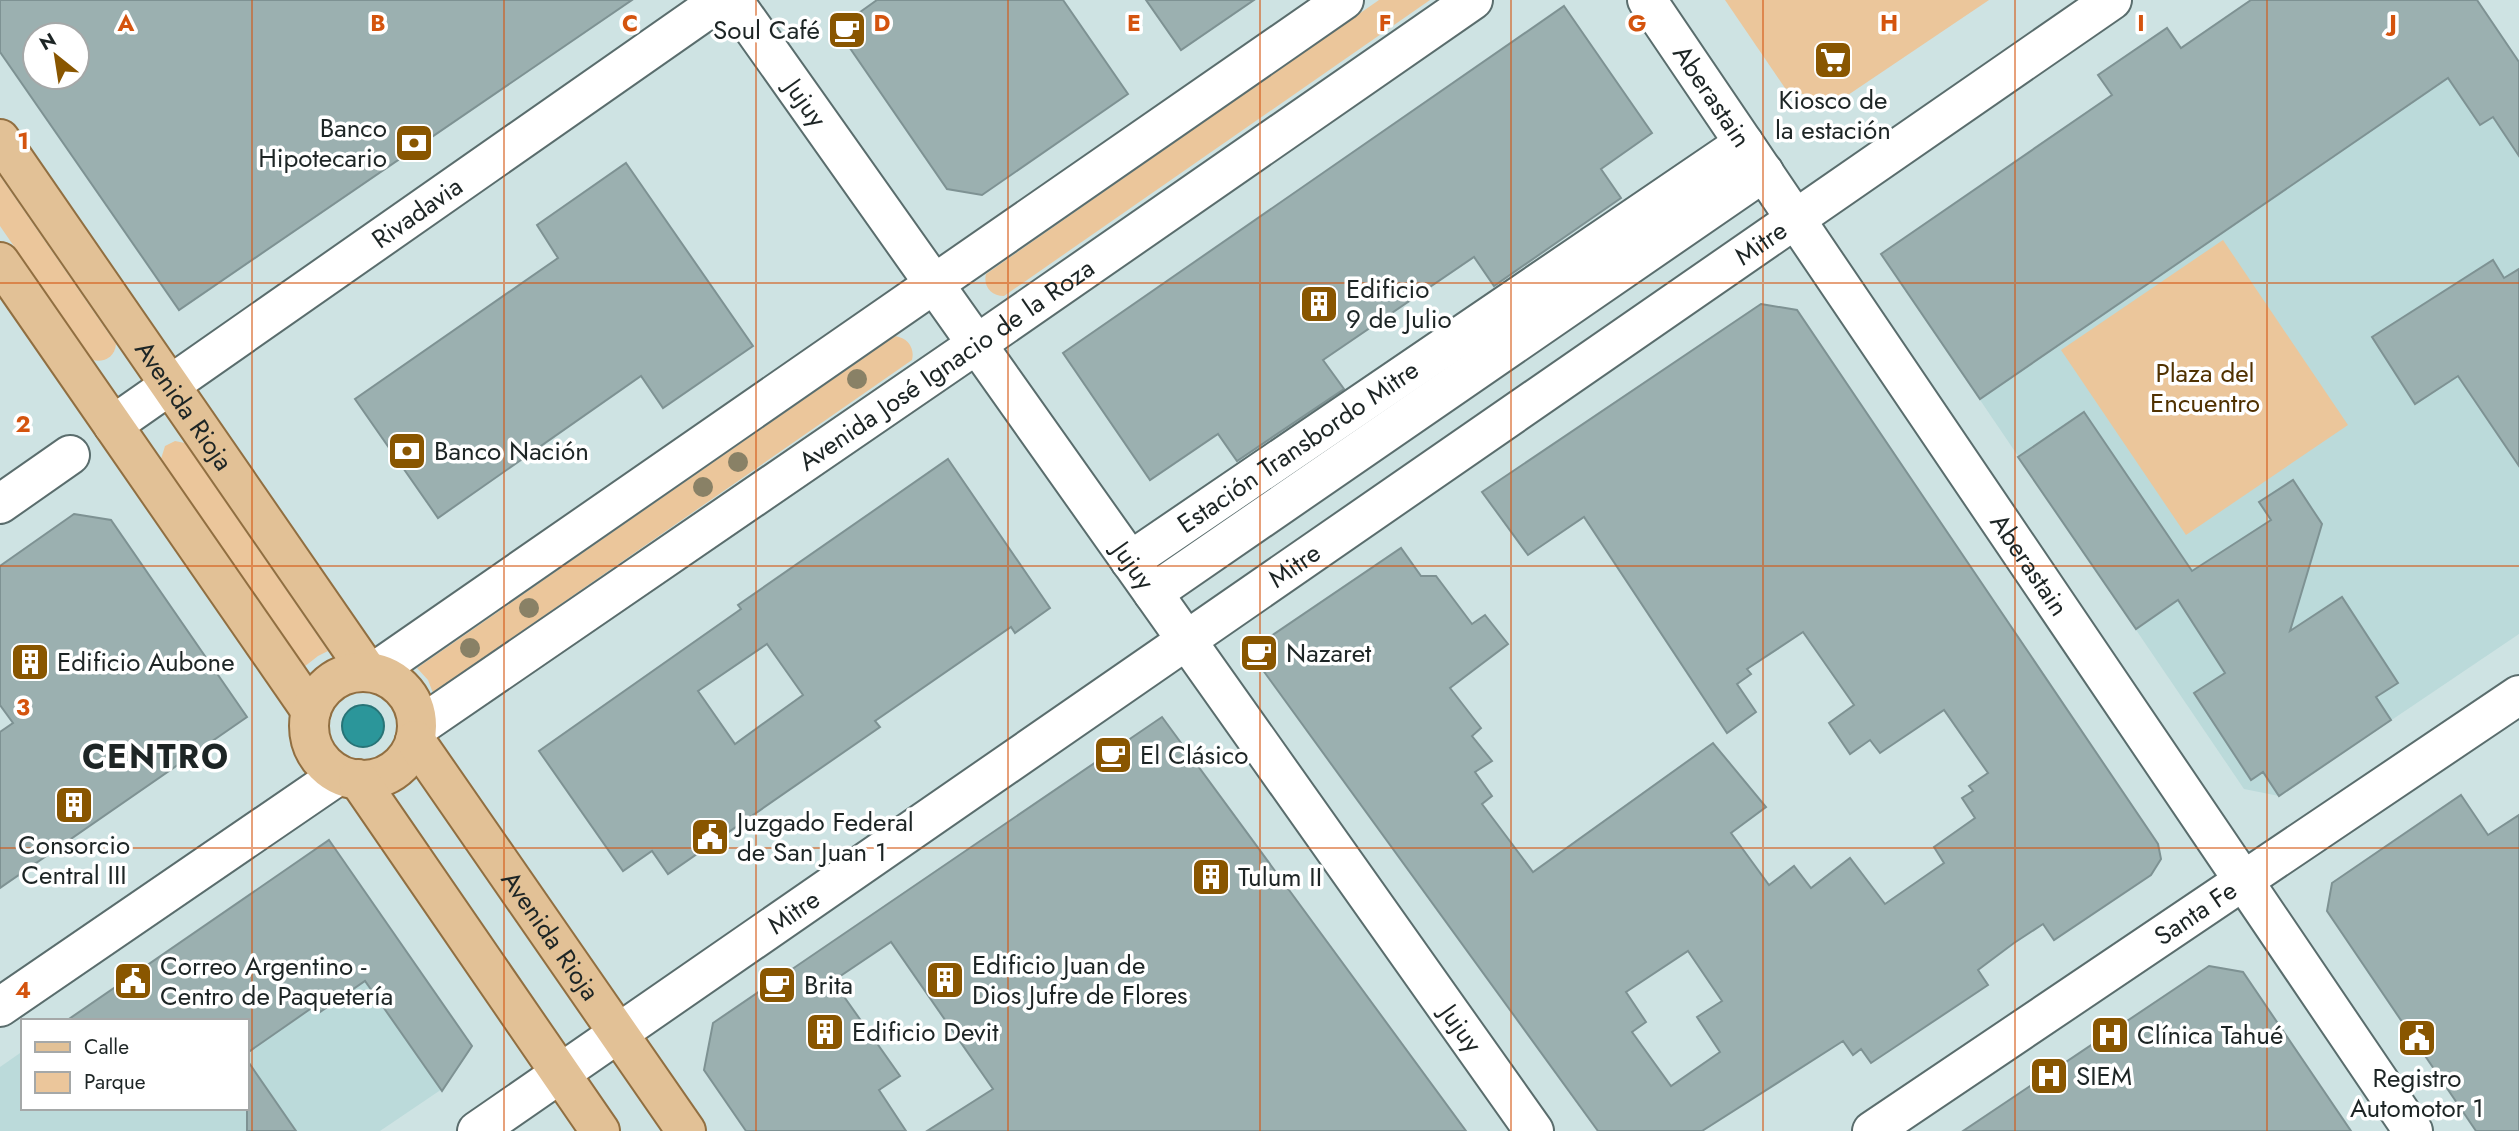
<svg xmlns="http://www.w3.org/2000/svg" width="2519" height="1131" viewBox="0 0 2519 1131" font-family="Jost,sans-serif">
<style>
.built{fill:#bbdada}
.green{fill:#ebc69b}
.water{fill:#2b969a;stroke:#277477;stroke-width:2}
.building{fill:#9bb0b0;stroke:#7e9293;stroke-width:2;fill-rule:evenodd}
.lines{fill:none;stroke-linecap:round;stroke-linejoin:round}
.minor-casing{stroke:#5a6d6d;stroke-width:42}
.major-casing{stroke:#916f41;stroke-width:42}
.minor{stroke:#fff;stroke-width:38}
.major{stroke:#e2c196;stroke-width:38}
.tree{fill:#898166}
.grid{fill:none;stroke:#d4540e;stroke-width:2;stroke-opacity:0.55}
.labels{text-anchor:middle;stroke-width:7;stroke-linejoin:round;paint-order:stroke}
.poi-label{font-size:26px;fill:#1d2525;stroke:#fff;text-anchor:start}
.street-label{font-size:26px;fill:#1d2525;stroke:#fff}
.park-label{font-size:26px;fill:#503100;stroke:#fff}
.district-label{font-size:33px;font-weight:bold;letter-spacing:2px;fill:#1d2525;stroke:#fff}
.grid-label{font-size:23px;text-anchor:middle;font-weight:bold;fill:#d4540e;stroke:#fff;stroke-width:7;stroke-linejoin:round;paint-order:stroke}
</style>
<rect width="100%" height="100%" fill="#cee3e3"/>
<g class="built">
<polygon points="2251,0 2477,0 2519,62 2519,634 2279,796 2244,789 1881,254"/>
<polygon points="329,840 472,1046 445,1087 380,1131 0,1131 0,1067 23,1051 23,1108 247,1108 247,1021 66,1021"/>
</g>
<g class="green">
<path d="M1379,0H1430L1004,296C991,296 983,286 986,274Z"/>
<polygon points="1725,0 1989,0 1848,95 1816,99 1785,88"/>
<path d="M0,176L116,344C115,357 104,363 92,360L0,226Z"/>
<polygon points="2223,240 2348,425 2186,535 2061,350"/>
<path d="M895,336C908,338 915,348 912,360L433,693L428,680L417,668Z"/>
<polygon points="175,441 185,443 328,651 318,656 304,667 161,459 165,446"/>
</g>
<circle class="water" cx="363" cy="726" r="21"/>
<g class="building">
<path d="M0,0H632L179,310L0,52ZM35,35H77V77H35Z"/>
<polygon points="877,0 1063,0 1128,94 982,195 947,189 843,38 846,22"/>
<polygon points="1146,0 1254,0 1181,50"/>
<polygon points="2251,0 2477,0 2519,62 2519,156 2493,117 2480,125 2448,78 1980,399 1881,254 2112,95 2098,75 2167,28 2181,48"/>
<polygon points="1564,6 1652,133 1601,169 1621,198 1494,286 1474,257 1323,360 1344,389 1237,461 1218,434 1150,480 1063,353"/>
<polygon points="626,163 753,346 663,408 641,376 438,518 355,399 558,258 537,225"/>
<polygon points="2493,260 2504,278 2519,269 2519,466 2458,376 2415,404 2372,337"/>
<path d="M1761,304L1797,310L2158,844L2161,859L2151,875L2054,940L2043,924L2014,943L1978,970L1988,985L1871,1063L1861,1049L1853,1055L1843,1041L1702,1131H1598L1249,651L1401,548L1421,576H1436L1472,624L1485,615L1508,644L1450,688L1481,728L1472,736L1492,761L1475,772L1492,796L1482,804L1533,872L1713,743L1766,807L1731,833L1769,885L1794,866L1811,888L1850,858L1885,904L1944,863L1934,847L1975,818L1962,798L1973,791L1969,786L1988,773L1944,710L1880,753L1870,740L1850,754L1829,723L1854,705L1803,632L1747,669L1751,674L1737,684L1756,712L1727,733L1584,517L1528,555L1482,492ZM1688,951L1722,1001L1697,1017L1720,1052L1671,1086L1632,1032L1646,1022L1626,992Z"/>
<polygon points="2084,412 2192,571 2271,520 2259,502 2293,480 2322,524 2290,631 2342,597 2398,683 2376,697 2391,720 2279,796 2263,772 2251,780 2194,693 2225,673 2178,600 2136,629 2018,457"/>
<path d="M948,459L1050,608L1015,633L1011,627L875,721L880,727L668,874L652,851L623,871L539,751L741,609L738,605ZM767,644L803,695L735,744L698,691Z"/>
<polygon points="74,514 111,520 247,717 0,888 0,732 13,723 0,705 0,566"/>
<polygon points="1162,717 1466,1131 927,1131 993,1089 891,942 833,981 900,1076 879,1090 906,1131 746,1131 704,1070 713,1023"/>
<polygon points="2461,795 2488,835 2519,815 2519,1131 2476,1131 2327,911 2332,883"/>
<polygon points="329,840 472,1046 442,1091 365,981 320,1012 316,1005 247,1053 247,1021 66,1021"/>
<polygon points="2209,966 2243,972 2351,1131 1963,1131"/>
<polygon points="247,1060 296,1131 247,1131"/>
</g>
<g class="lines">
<defs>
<g id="minor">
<path id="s1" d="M733,0L1534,1131"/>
<path id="s2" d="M1647,0L2413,1131"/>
<path id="s3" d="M113,425L721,0"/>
<polyline points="0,504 70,455"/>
<path id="s4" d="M1130,561L1744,143"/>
<polyline points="1153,593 1764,172"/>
<polyline points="374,672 1344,0"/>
<path id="s5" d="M417,728L977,344L1473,0"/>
<polyline points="0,1007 339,775"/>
<path id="s6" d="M477,1131L2112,0"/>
<path id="s7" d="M1872,1131L2519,695"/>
</g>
<g id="major">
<path id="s8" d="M0,139L368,672"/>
<polyline points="0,262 311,711"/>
<circle cx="363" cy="726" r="54"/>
<path id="s9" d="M415,740L686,1131"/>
<polyline points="358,779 600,1131"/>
</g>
</defs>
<use href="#minor" class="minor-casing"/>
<use href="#major" class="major-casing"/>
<use href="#minor" class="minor"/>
<use href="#major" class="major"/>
</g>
<g class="tree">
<circle cx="857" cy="379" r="10"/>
<circle cx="738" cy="462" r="10"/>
<circle cx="703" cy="487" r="10"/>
<circle cx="529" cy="608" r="10"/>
<circle cx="470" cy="648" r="10"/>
</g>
<path class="grid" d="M252,0V1131M504,0V1131M756,0V1131M1008,0V1131M1260,0V1131M1511,0V1131M1763,0V1131M2015,0V1131M2267,0V1131M0,283H2519M0,566H2519M0,848H2519"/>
<defs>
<symbol id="cafe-square" viewBox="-11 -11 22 22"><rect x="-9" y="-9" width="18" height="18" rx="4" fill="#895600" stroke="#fff"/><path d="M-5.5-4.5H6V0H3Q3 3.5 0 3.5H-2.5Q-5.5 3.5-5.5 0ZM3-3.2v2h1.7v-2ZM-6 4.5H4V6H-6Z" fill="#fff"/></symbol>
<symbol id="supermarket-square" viewBox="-11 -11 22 22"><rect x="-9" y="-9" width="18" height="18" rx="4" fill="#895600" stroke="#fff"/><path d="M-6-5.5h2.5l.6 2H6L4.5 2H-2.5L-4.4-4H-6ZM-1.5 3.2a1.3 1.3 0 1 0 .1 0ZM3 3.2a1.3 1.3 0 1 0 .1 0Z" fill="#fff"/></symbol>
<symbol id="bank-square" viewBox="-11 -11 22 22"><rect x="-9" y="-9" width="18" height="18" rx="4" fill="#895600" stroke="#fff"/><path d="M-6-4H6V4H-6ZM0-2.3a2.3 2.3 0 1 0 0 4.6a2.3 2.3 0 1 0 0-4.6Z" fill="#fff"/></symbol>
<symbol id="building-square" viewBox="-11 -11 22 22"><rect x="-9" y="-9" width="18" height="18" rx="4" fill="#895600" stroke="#fff"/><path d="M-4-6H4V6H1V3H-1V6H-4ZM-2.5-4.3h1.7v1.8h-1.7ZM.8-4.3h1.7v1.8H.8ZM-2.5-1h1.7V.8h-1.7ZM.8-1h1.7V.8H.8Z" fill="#fff"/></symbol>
<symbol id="civic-square" viewBox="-11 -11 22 22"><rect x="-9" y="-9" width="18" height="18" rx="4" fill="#895600" stroke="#fff"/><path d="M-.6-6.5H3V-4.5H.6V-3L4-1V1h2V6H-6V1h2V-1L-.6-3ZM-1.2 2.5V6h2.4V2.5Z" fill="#fff"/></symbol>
<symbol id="hospital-square" viewBox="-11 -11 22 22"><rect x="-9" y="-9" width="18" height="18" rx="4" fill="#895600" stroke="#fff"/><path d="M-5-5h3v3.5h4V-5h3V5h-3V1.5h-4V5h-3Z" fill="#fff"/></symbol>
</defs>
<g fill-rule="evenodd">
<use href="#cafe-square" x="825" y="8" width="44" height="44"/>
<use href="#supermarket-square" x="1811" y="38" width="44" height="44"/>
<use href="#bank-square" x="392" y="121" width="44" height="44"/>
<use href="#building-square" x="1297" y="282" width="44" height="44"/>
<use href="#bank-square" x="385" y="429" width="44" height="44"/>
<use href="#cafe-square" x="1237" y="631" width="44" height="44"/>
<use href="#building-square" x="8" y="640" width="44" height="44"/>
<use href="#cafe-square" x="1091" y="733" width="44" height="44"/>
<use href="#building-square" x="52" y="783" width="44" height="44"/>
<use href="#civic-square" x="688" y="815" width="44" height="44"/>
<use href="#building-square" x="1189" y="855" width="44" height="44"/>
<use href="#building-square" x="923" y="958" width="44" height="44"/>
<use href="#civic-square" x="111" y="959" width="44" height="44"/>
<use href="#cafe-square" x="755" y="963" width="44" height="44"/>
<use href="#building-square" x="803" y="1010" width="44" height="44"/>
<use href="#hospital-square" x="2088" y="1013" width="44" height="44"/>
<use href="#civic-square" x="2395" y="1016" width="44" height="44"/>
<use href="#hospital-square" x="2027" y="1054" width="44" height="44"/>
</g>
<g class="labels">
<g class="poi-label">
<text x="820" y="39" text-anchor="end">Soul Café</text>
<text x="1833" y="109" text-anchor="middle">Kiosco de<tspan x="1833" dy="30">la estación</tspan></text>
<text x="387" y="137" text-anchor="end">Banco<tspan x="387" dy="30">Hipotecario</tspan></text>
<text x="1346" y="298">Edificio<tspan x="1346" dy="30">9 de Julio</tspan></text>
<text x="434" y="460">Banco Nación</text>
<text x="1286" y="662">Nazaret</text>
<text x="57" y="671">Edificio Aubone</text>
<text x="1140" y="764">El Clásico</text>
<text x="737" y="831">Juzgado Federal<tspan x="737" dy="30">de San Juan 1</tspan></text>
<text x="74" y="854" text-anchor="middle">Consorcio<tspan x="74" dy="30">Central III</tspan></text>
<text x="1238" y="886">Tulum II</text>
<text x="972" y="974">Edificio Juan de<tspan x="972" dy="30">Dios Jufre de Flores</tspan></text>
<text x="160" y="975">Correo Argentino -<tspan x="160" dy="30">Centro de Paquetería</tspan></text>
<text x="804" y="994">Brita</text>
<text x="852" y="1041">Edificio Devit</text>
<text x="2137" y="1044">Clínica Tahué</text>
<text x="2076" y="1085">SIEM</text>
<text x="2417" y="1087" text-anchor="middle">Registro<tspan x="2417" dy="30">Automotor 1</tspan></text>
</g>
<g class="street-label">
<text dy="9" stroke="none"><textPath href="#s2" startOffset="116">Aberastain</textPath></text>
<text dy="9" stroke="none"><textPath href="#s1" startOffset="126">Jujuy</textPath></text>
<text dy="9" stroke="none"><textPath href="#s3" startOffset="371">Rivadavia</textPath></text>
<text dy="9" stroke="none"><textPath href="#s6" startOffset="1561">Mitre</textPath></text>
<text dy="9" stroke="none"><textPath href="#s5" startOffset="642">Avenida José Ignacio de la Roza</textPath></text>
<text dy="9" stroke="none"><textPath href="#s8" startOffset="324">Avenida Rioja</textPath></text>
<text dy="9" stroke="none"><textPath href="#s4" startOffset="203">Estación Transbordo Mitre</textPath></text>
<text dy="9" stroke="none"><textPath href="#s1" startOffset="693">Jujuy</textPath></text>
<text dy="9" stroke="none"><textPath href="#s6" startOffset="994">Mitre</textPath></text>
<text dy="9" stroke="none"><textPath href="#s2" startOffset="682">Aberastain</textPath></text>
<text dy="9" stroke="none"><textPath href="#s6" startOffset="385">Mitre</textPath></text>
<text dy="9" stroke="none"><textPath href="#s7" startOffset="390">Santa Fe</textPath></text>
<text dy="9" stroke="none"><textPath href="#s9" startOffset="238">Avenida Rioja</textPath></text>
<text dy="9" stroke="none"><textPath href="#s1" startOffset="1260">Jujuy</textPath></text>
</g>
<g class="park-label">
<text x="2205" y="382">Plaza del<tspan x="2205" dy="30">Encuentro</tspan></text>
</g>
<g class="district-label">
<text x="156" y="768">CENTRO</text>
</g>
</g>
<g class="grid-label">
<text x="126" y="31">A</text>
<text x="378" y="31">B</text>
<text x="630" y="31">C</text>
<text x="882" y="31">D</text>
<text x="1134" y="31">E</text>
<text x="1385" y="31">F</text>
<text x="1637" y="31">G</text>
<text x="1889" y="31">H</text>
<text x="2141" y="31">I</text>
<text x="2393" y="31">J</text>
<text x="23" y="149">1</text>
<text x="23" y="432">2</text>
<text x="23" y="715">3</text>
<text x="23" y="998">4</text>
</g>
<rect x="21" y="1019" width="228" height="91" fill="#ffffff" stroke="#a5a8a8" stroke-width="2"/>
<rect x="35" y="1042" width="35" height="10" fill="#e2c196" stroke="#a5a8a8" stroke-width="2"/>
<text x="84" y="1054" font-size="21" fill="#1d2525">Calle</text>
<rect x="35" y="1072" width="35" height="21" fill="#ebc69b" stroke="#a5a8a8" stroke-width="2"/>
<text x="84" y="1089" font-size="21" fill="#1d2525">Parque</text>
<g transform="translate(56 56) rotate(330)"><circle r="33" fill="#ffffff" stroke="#a5a8a8" stroke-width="2"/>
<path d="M0-5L12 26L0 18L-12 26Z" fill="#895600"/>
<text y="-10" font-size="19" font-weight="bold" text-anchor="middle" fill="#1d2525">N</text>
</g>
</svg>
